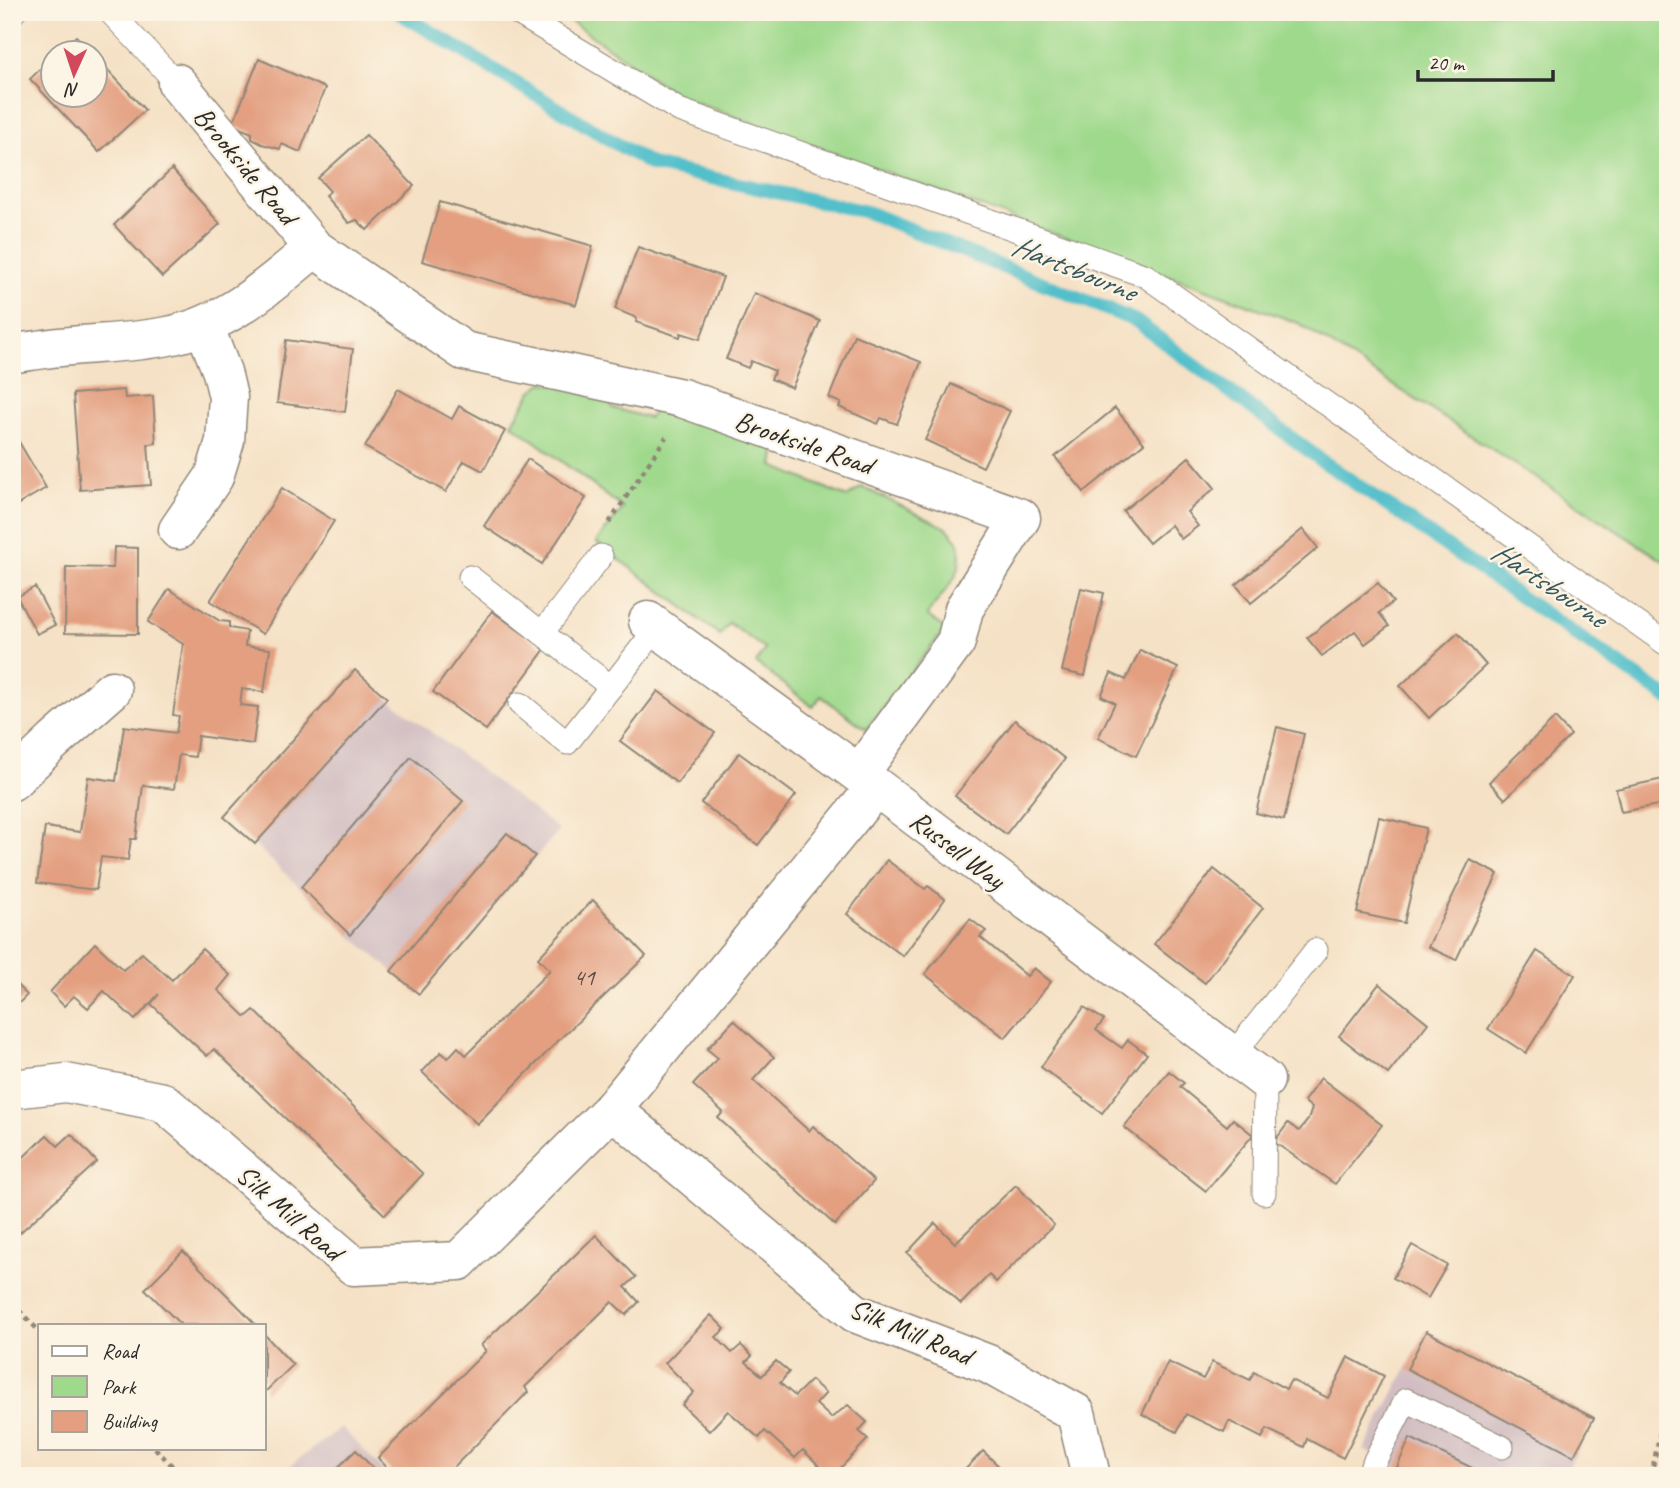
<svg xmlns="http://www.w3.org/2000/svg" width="1680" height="1488" viewBox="0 0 1680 1488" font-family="Caveat,sans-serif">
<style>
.industrial{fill:#d2bec2}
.green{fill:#9fd98c;stroke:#65825c;stroke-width:2}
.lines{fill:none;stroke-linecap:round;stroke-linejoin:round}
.stream{stroke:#52bfca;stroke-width:14}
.building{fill:#e39f80}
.lane-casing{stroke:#908678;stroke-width:25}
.street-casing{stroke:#908678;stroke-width:41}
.path{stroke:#908678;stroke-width:4.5;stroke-dasharray:5 5;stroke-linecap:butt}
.lane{stroke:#fff;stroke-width:23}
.street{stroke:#fff;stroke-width:38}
.labels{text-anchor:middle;stroke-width:5;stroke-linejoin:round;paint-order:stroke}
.number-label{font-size:24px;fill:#594840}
.street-label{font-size:28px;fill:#2b2b2b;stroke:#fcf5e5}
.water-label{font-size:30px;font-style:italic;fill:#37575b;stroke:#fcf5e5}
</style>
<rect width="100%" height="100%" fill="#fcf5e5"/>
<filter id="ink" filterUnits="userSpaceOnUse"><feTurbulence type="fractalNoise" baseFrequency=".0143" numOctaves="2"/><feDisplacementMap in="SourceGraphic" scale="14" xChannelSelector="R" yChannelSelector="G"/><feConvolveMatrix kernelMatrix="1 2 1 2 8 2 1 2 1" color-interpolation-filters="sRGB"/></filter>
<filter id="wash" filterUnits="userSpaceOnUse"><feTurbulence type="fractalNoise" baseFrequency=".00686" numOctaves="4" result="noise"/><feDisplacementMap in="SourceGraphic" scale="28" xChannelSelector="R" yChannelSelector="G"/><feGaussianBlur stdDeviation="1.57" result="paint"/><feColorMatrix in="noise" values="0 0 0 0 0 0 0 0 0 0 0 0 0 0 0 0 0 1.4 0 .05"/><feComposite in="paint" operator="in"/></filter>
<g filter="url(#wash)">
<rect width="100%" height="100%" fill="#f5e1c5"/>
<g class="industrial">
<polygon points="355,670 387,698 559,830 419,994 350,935 255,845 224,817"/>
<polygon points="1426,1331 1594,1418 1564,1476 1414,1476 1364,1450"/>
<polygon points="341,1427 389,1476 277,1476"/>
</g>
<g class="green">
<polygon points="557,12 1668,12 1668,564 1298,323 679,96"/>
<polygon points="543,383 608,392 612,408 649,418 659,404 776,448 773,466 847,497 862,487 947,528 958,541 960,553 959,568 954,579 927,615 945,629 866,729 821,696 813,707 756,663 765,649 729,623 720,635 596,542 623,508 512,424 532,391"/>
</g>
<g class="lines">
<polyline class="stream" points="398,12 652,165 867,212 1136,321 1321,460 1668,698"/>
</g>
<g id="blocks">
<g class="building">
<polygon points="76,36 92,52 58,52"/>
<polygon points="94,55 145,110 99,152 30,79 52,58 52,94 94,94"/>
<polygon points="259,59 325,88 300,152 282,144 280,149 262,144 252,139 252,133 232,125"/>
<polygon points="366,135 414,186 367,230 357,220 349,223 325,196 330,191 318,178"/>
<polygon points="172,169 220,224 162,277 114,225"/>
<polygon points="440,202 593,246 576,305 422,261"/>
<polygon points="638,247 723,277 700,339 681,333 680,337 636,322 637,318 615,309"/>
<polygon points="754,293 820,321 792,388 771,379 775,371 751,361 748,368 726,359"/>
<polygon points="854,335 921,362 897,424 881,418 878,424 839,407 841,403 829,398"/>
<polygon points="286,340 353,349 345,412 277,403"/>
<polygon points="951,384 1010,411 983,467 925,440"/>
<polygon points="398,389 452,419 459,406 505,431 483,471 464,461 446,492 365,447"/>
<polygon points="124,390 125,398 153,396 156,443 148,444 151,485 80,490 73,394"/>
<polygon points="1115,408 1144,443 1084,492 1055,457"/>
<polygon points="12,430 46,488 12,508"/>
<polygon points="1189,457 1215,488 1187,512 1198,526 1181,539 1171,525 1149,543 1123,511"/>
<polygon points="528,459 586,498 542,564 484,526"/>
<polygon points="282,488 334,521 263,634 210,601"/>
<polygon points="1303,529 1318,548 1251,603 1236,585"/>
<polygon points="114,547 138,548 138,634 65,633 66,567 113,568"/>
<polygon points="1378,583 1393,602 1379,613 1389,626 1365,644 1355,631 1322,656 1307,638"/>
<polygon points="35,587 55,625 37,634 17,597"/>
<polygon points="1081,588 1104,593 1085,676 1062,671"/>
<polygon points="169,589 220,621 229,622 229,628 247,631 245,646 270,649 264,692 242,689 240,705 258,707 253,744 198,736 195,757 179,755 174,789 143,785 136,839 131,839 128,860 101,857 96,890 37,883 45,827 80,832 88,777 116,781 124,726 176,733 179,716 173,715 183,644 148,622"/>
<polygon points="492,611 545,649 486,730 433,692"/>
<polygon points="1458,633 1486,665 1429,718 1400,686"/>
<polygon points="1140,650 1178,668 1136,756 1098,738 1115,703 1101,696 1111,673 1126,680"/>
<polygon points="355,670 387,698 255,844 224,817"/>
<polygon points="658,691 715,733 677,783 620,741"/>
<polygon points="1555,718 1571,735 1505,799 1489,782"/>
<polygon points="1015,720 1065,759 1006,834 955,796"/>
<polygon points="1277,727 1304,734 1284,820 1256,813"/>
<polygon points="739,753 796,795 758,845 701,803"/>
<polygon points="411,757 463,801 350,935 301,887"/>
<polygon points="1668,778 1668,803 1621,812 1616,789"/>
<polygon points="1379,817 1426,828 1404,923 1357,913"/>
<polygon points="507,833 535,856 419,994 391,971"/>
<polygon points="887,860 925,889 928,886 945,899 903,956 847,914"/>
<polygon points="1470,860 1498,874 1456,960 1428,947"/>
<polygon points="1214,869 1263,908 1205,983 1154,944"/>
<polygon points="593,900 646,956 561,1038 477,1124 422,1072 441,1052 448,1058 458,1047 466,1055 495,1026 550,970 538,958"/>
<polygon points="970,919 986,931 980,937 1027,976 1034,968 1051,982 1005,1038 925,974"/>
<polygon points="95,943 123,970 142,953 172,980 202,949 230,975 218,990 246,1017 254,1010 423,1174 385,1215 214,1049 207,1056 151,1004 159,994 135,1020 104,991 88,1008 74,996 64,1006 50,992"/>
<polygon points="1537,951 1575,975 1526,1053 1488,1029"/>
<polygon points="12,980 27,995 12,1010"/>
<polygon points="1379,984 1428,1023 1388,1074 1339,1036"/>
<polygon points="1084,1007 1104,1020 1096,1030 1122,1048 1128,1040 1147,1054 1102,1113 1041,1067"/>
<polygon points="734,1020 774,1057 753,1080 809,1131 813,1126 874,1181 835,1225 718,1118 723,1112 693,1085 718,1058 707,1049"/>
<polygon points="1169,1071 1184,1083 1180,1087 1227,1126 1233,1119 1253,1135 1206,1191 1124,1127"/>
<polygon points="1321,1078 1382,1125 1335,1184 1274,1142 1288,1123 1299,1131 1308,1120 1312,1108 1304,1101"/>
<polygon points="71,1134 97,1162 12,1240 12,1160 16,1164 47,1135 58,1146"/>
<polygon points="1016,1185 1054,1225 996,1282 989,1275 961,1304 907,1253 935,1223 955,1243"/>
<polygon points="596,1235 636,1277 625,1287 639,1302 626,1315 612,1302 525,1387 528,1392 445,1476 395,1476 378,1458 486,1351 481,1345"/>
<polygon points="1412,1245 1447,1265 1428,1298 1393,1278"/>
<polygon points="183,1251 242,1310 256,1325 181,1325 145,1289"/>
<polygon points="711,1315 725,1329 716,1337 732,1353 741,1345 752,1356 746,1362 762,1376 776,1361 789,1372 780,1383 795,1396 811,1380 826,1393 816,1404 831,1418 848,1405 867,1422 859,1431 868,1439 833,1476 830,1476 803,1450 795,1458 765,1431 759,1438 728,1411 709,1431 682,1405 694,1392 665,1363"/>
<polygon points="1426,1331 1594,1418 1574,1456 1407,1369"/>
<polygon points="264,1334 293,1365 264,1393"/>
<polygon points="1348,1357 1384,1376 1343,1458 1307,1439 1304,1447 1267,1429 1262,1438 1229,1421 1224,1432 1186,1414 1177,1432 1142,1414 1168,1362 1203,1379 1212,1362 1250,1380 1254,1372 1286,1389 1291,1380 1328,1398"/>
<polygon points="1410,1438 1489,1476 1414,1476 1397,1467"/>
<polygon points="356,1450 380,1476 329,1476"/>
<polygon points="983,1451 1005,1472 1001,1476 959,1476"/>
</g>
</g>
</g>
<g filter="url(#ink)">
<use href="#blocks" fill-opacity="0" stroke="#908678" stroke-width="2"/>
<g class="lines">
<defs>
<g id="lane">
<polyline points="110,12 177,83"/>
<polyline points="516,12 679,110 1146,276 1668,645"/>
<polyline points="12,14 14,12"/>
<polyline points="470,577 611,687"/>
<polyline points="542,633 601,556"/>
<polyline points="520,704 567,743 657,628"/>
<polyline points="1232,1056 1316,950"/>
<polyline points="1264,1193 1265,1080"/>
<polyline points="1367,1476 1406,1400 1502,1447"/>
</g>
<g id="street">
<polyline points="177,83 314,248 464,351 682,398 1021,518 964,609 956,642 859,774"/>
<path d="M12,354C23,351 34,351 44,349C85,343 128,344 168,336C226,325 270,285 314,248"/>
<polyline points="178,530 214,477 225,441 228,397 222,372 204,326"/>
<polyline points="648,621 859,774 1265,1080"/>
<polyline points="12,781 54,741 112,690"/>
<polyline points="12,1089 66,1083 163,1102 354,1266 459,1261 612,1109 876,787"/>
<polyline points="612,1109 855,1313 988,1364 1076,1413 1091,1476"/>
</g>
</defs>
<use href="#lane" class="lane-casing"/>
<use href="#street" class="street-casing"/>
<g class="path">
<polyline points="609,523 666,437"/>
<polyline points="12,1303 40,1332"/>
<polyline points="155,1448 182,1476"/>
<polyline points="1651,1476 1668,1393"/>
</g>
<use href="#lane" class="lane"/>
<use href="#street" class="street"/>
</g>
</g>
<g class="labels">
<g class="number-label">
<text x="584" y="985">41</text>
</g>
<g class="street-label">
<text transform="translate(246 165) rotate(50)" y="10">Brookside Road</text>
<text transform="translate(804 442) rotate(19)" y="10">Brookside Road</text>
<text transform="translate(958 849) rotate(37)" y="10">Russell Way</text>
<text transform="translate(290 1212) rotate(41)" y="10">Silk Mill Road</text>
<text transform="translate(911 1331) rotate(23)" y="10">Silk Mill Road</text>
</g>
<g class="water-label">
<text transform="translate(1074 268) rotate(22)" y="10">Hartsbourne</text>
<text transform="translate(1549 584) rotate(34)" y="10">Hartsbourne</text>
</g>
</g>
<rect width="1680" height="1488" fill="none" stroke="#fcf5e5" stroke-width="42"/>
<rect x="38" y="1324" width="228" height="126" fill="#fcf5e5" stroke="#a8a49b" stroke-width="2"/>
<rect x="52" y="1346" width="35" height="10" fill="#ffffff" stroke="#a8a49b" stroke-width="2"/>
<text x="102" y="1358" font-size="21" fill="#2b2b2b">Road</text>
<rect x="52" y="1376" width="35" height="21" fill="#9fd98c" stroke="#a8a49b" stroke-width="2"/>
<text x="102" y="1394" font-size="21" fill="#2b2b2b">Park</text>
<rect x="52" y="1411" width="35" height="21" fill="#e39f80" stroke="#a8a49b" stroke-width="2"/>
<text x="102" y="1428" font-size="21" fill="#2b2b2b">Building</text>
<g transform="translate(74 74) rotate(183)"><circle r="33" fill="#fcf5e5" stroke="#a8a49b" stroke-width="2"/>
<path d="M0-5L12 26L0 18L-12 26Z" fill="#d1495b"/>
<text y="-10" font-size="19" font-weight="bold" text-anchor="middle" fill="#2b2b2b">N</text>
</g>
<path d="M1418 70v10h135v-10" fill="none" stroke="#2b2b2b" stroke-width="3.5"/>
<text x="1428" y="70" font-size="21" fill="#2b2b2b" stroke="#fcf5e5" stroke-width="5" paint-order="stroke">20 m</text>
</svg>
